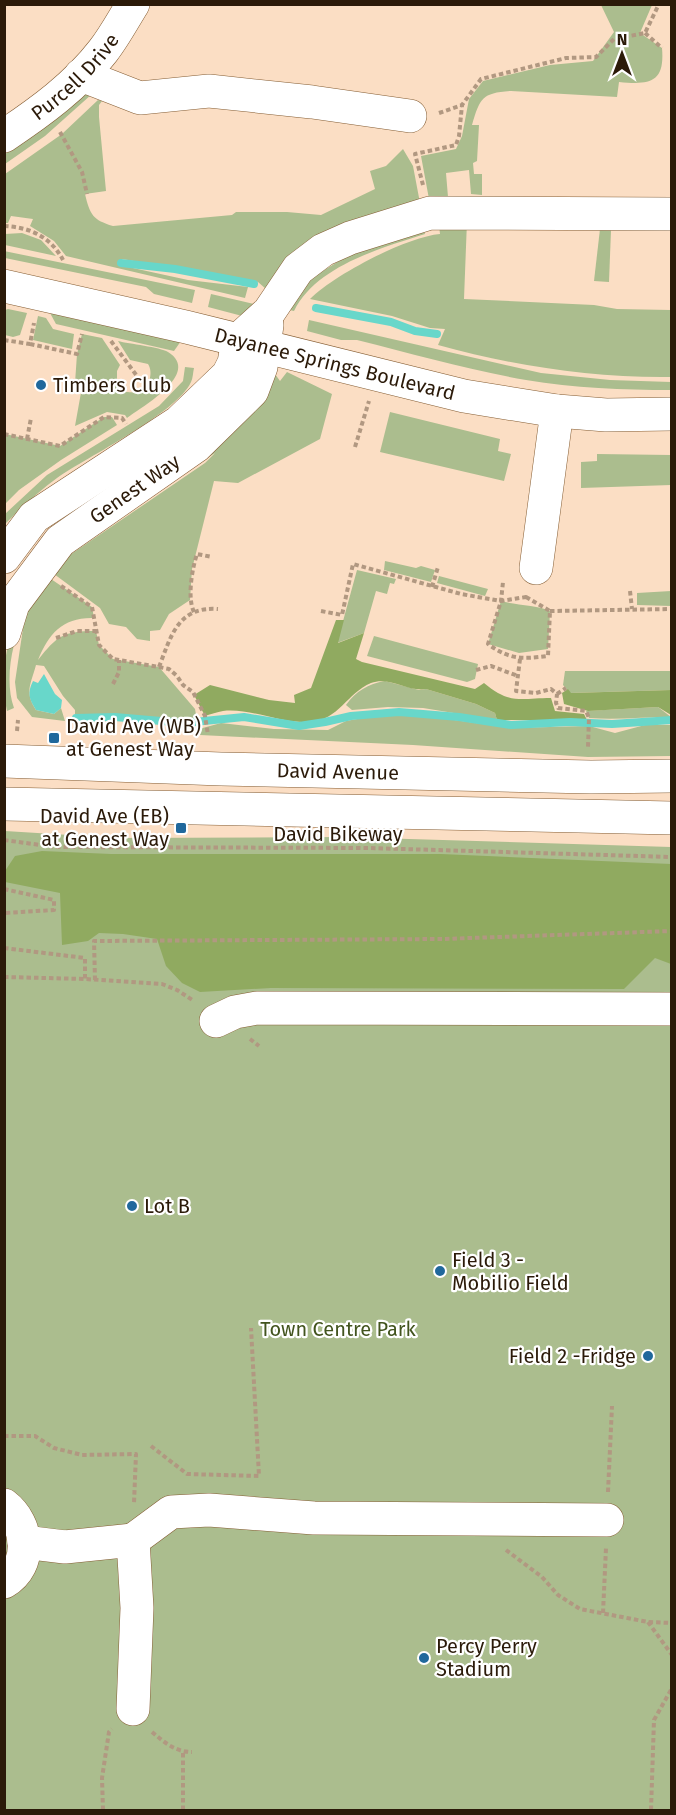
<svg xmlns="http://www.w3.org/2000/svg" width="676" height="1815" viewBox="0 0 676 1815" font-family="'Fira Sans',sans-serif">
<style>
.green{fill:#abbd8e}
.forest{fill:#90aa60}
.water{fill:#68d7ca}
.lines{fill:none;stroke-linecap:round;stroke-linejoin:round}
.stream{stroke:#68d7ca;stroke-width:8}
.minor-casing{stroke:#855d33;stroke-width:34}
.major-casing{stroke:#855d33;stroke-width:34}
.path{stroke:#b19881;stroke-width:4;stroke-dasharray:4.5 3;stroke-linecap:butt}
.minor{stroke:#fff;stroke-width:33}
.major{stroke:#fff;stroke-width:33}
.poi-dot{fill:#20689c;stroke:#fff;stroke-width:2}
.labels{text-anchor:middle;stroke-width:4.5;stroke-linejoin:round;paint-order:stroke}
.street-label{font-size:20px;fill:#2b1a09;stroke:#fff}
.poi-label{font-size:20px;fill:#2b1a09;stroke:#fff;text-anchor:start}
.park-label{font-size:20px;fill:#42541e;stroke:#fff}
</style>
<rect width="100%" height="100%" fill="#fbdec4"/>
<g class="green">
<path d="M601,5H652L640,33L662,48C665,83 650,85 619,82L617,97L511,91C482,93 480,98 472,125H479L477,161L473,163L474,174H482V195L471,194L469,170L446,173L448,197L429,199L421,156L456,149L462,136L469,99L483,81L550,65L593,61L614,32Z"/>
<polygon points="82,93 92,94 45,136 5,164 5,154 23,142"/>
<path d="M98,100L102,101L99,105V117L106,191L85,194C90,215 93,220 113,226L232,215L236,212H287L321,215L375,189L370,171L386,166L403,149L413,166L420,203L266,289L258,282L122,259L119,265L188,280L248,287L245,298L66,256L54,241L30,226L33,219L11,216L8,223H5V174L62,134Z"/>
<path d="M467,221L464,299L594,305L617,309L671,310V377C592,378 514,366 438,345L445,329L430,328L392,316L310,299C334,275 406,237 440,234L439,225Z"/>
<path d="M423,228L425,234C381,248 316,266 294,311L285,309L307,281L350,254Z"/>
<polygon points="600,229 611,230 609,282 594,281"/>
<polygon points="22,233 41,240 56,256 5,245 5,234"/>
<polygon points="4,251 195,290 192,303 154,294 146,287 5,258"/>
<polygon points="211,294 254,304 246,317 208,307"/>
<polygon points="8,309 27,313 20,335 13,337 5,335 5,310"/>
<polygon points="50,313 181,341 174,351 56,324"/>
<polygon points="38,316 46,318 53,329 74,334 72,349 33,340"/>
<path d="M309,320L541,373L610,380L671,382V390C623,390 574,388 526,380C469,370 413,354 357,340H341L307,331Z"/>
<path d="M82,334L102,338L120,365L117,371V382L126,392C130,392 133,393 137,392C149,390 154,373 148,364L130,360L118,341C129,344 160,347 168,352C202,373 142,407 127,418L125,415L107,412L75,426L82,387L75,383L77,354Z"/>
<path d="M185,367L194,368C193,372 193,378 191,382C177,413 87,457 57,478C38,492 21,508 5,524V514L47,475L159,406L183,381Z"/>
<path d="M287,372L332,394L320,439L238,483L214,481L192,569L190,600L169,614L160,630L150,631V641L137,639L126,627L109,624L100,608L54,574L61,561L205,463L215,453L111,521L63,556L44,579L26,613L51,579L92,607L94,618C63,617 49,633 38,660C57,636 63,631 96,631L99,645L113,659L159,667L195,709L197,720L75,714V710L63,696L44,666L36,665C31,684 24,692 36,710L54,714L61,708L65,721L32,717L17,698L15,682L25,615C12,641 4,680 14,708L7,711C1,685 4,656 12,630C21,601 39,570 61,548C73,536 87,528 101,519C136,496 172,476 205,451C224,436 242,414 258,395C264,387 267,379 275,374L280,381Z"/>
<polygon points="390,412 500,439 498,451 511,454 504,481 380,452"/>
<polygon points="104,417 112,417 117,425 61,460 19,490 5,504 5,434 60,446"/>
<polygon points="597,454 671,455 671,485 581,488 581,462 597,461"/>
<polygon points="385,561 416,568 421,566 435,570 431,582 384,570"/>
<polygon points="357,570 396,579 394,584 390,583 387,594 376,591 364,633 337,643"/>
<polygon points="439,576 488,589 485,596 437,583"/>
<polygon points="671,591 671,606 637,605 637,593"/>
<path d="M501,601C514,605 539,605 550,611L548,649L519,653L488,644Z"/>
<polygon points="374,636 478,664 475,679 467,682 367,656"/>
<polygon points="565,671 671,671 671,690 570,693 563,685"/>
<path d="M385,681L419,690L426,689L476,704L495,713L497,720L423,708L388,707L352,710L346,705C356,691 368,684 385,681Z"/>
<path d="M658,707L671,717C644,717 617,720 589,718L586,711Z"/>
<polygon points="374,716 425,716 511,728 589,726 615,733 645,725 671,725 671,756 588,757 413,745 200,735 199,729 221,723 274,729 328,730 346,721"/>
<polygon points="5,831 118,838 342,837 671,847 671,1810 5,1810"/>
</g>
<g class="forest">
<path d="M336,620H344L338,643L364,633L356,659L362,662L475,689L484,683C510,705 521,698 551,698L555,711L584,714L587,720H497L495,713L476,704L426,689C407,692 390,676 371,683C347,693 339,720 310,722C281,724 252,708 223,711C217,712 211,714 205,716L194,695L210,685L269,700L295,703L294,695L311,688Z"/>
<polygon points="568,689 571,693 671,690 671,715 658,707 588,711 564,704 562,693"/>
<polygon points="42,851 111,854 441,854 671,864 671,964 655,958 624,989 271,988 200,992 182,983 166,966 157,939 123,934 99,933 88,941 62,945 60,893 5,882 5,871 15,856"/>
</g>
<path class="water" d="M44,674L55,694L62,700L61,708L54,714L36,710C29,699 27,693 33,681L38,683Z"/>
<g class="lines">
<g class="stream">
<polyline points="121,263 175,269 254,284"/>
<polyline points="316,308 391,322 415,331 437,334"/>
<polyline points="76,718 115,717 184,723 244,717 299,726 325,722 351,716 399,712 459,717 511,725 570,722 612,724 672,720"/>
</g>
<defs>
<g id="minor">
<polyline points="81,75 140,98 209,91 312,102 410,116"/>
<path id="s1" d="M4,136C40,112 76,86 103,51C114,37 123,20 133,4"/>
<path id="s2" d="M4,286L186,327L464,396L557,411L606,415L672,414"/>
<polyline points="4,557 34,517 179,422 228,375 234,363 238,340 269,312 298,269 323,250 350,238 430,213 672,214"/>
<polyline points="536,568 557,411"/>
<path id="s3" d="M4,633L13,604L60,541L196,446L252,391L261,367L267,325"/>
<polyline points="216,1021 235,1012 257,1008 672,1009"/>
<path d="M4,1505C29,1524 33,1565 4,1582"/>
<polyline points="24,1542 65,1547 133,1540"/>
<polyline points="133,1709 137,1608 133,1540 171,1512 209,1510 314,1518 607,1520"/>
</g>
<g id="major">
<path id="s4" d="M4,761L221,769L591,777L672,776"/>
<polyline points="4,804 672,818"/>
</g>
</defs>
<use href="#minor" class="minor-casing"/>
<use href="#major" class="major-casing"/>
<g class="path">
<polyline points="645,33 662,48"/>
<polyline points="439,113 462,105 481,79 566,58 596,57 614,39 645,33 659,4"/>
<polyline points="60,132 82,172 87,194"/>
<polyline points="423,185 415,154 456,145 459,136 462,105"/>
<path d="M4,226C30,227 51,237 63,260"/>
<polyline points="4,340 30,344 34,323"/>
<polyline points="111,341 137,376"/>
<polyline points="30,344 77,354 82,334"/>
<polyline points="4,434 60,446 104,417 122,418 126,424"/>
<polyline points="27,439 31,418"/>
<polyline points="355,447 369,401"/>
<polyline points="61,586 92,607 99,645 113,659 159,667 169,669 177,676 183,685 193,692 205,716 208,735"/>
<polyline points="432,587 438,567"/>
<polyline points="630,591 632,609"/>
<path d="M526,597L550,611L548,656C522,659 510,660 488,644L501,601Z"/>
<polyline points="321,611 342,615 353,564 461,594 501,601 503,582"/>
<polyline points="550,611 672,609"/>
<path d="M194,612C187,598 192,569 197,554L212,557"/>
<polyline points="56,638 77,631 96,631"/>
<polyline points="520,659 516,691 536,693 551,689 557,694 556,703 558,708 586,711 589,718 588,747"/>
<path d="M159,667C171,636 178,606 218,609"/>
<polyline points="476,670 491,666 518,676"/>
<polyline points="113,684 119,672 119,660"/>
<polyline points="557,694 566,688"/>
<polyline points="17,731 18,720"/>
<polyline points="4,840 55,847 369,848 672,857"/>
<polyline points="4,889 54,900 54,910 4,913"/>
<polyline points="4,948 85,958 85,979"/>
<polyline points="4,977 85,979 162,984 177,990 194,1001"/>
<polyline points="95,980 94,941 442,939 672,931"/>
<polyline points="250,1039 259,1046"/>
<polyline points="4,1436 35,1436 54,1448 82,1455 136,1454 134,1503"/>
<polyline points="151,1446 187,1474 259,1476 251,1328"/>
<polyline points="608,1492 612,1406"/>
<polyline points="506,1550 542,1577 558,1595 580,1609 648,1622 672,1623"/>
<polyline points="603,1613 606,1548"/>
<polyline points="648,1622 672,1655"/>
<path d="M152,1732C164,1742 175,1752 192,1752"/>
<polyline points="103,1810 102,1778 109,1732 112,1729"/>
<polyline points="183,1810 183,1752"/>
<polyline points="651,1810 654,1720 672,1688"/>
</g>
<use href="#minor" class="minor"/>
<use href="#major" class="major"/>
</g>
<g class="poi-dot">
<circle cx="41" cy="385" r="6"/>
<rect x="48" y="732" width="12" height="12" rx="3"/>
<rect x="175" y="822" width="12" height="12" rx="3"/>
<circle cx="132" cy="1206" r="6"/>
<circle cx="440" cy="1271" r="6"/>
<circle cx="648" cy="1356" r="6"/>
<circle cx="424" cy="1658" r="6"/>
</g>
<g class="labels">
<g class="street-label">
<text dy="7" stroke="none"><textPath href="#s1" startOffset="93">Purcell Drive</textPath></text>
<text dy="7" stroke="none"><textPath href="#s2" startOffset="340">Dayanee Springs Boulevard</textPath></text>
<text dy="7" stroke="none"><textPath href="#s3" startOffset="200">Genest Way</textPath></text>
<text dy="7" stroke="none"><textPath href="#s4" startOffset="334">David Avenue</textPath></text>
<text x="338" y="841">David Bikeway</text>
</g>
<g class="poi-label">
<text x="53" y="392">Timbers Club</text>
<text x="66" y="733">David Ave (WB)<tspan x="66" dy="23">at Genest Way</tspan></text>
<text x="169" y="823" text-anchor="end">David Ave (EB)<tspan x="169" dy="23">at Genest Way</tspan></text>
<text x="144" y="1213">Lot B</text>
<text x="452" y="1267">Field 3 -<tspan x="452" dy="23">Mobilio Field</tspan></text>
<text x="636" y="1363" text-anchor="end">Field 2 -Fridge</text>
<text x="436" y="1653">Percy Perry<tspan x="436" dy="23">Stadium</tspan></text>
</g>
<g class="park-label">
<text x="338" y="1336">Town Centre Park</text>
</g>
</g>
<rect width="676" height="1815" fill="none" stroke="#2b1a09" stroke-width="12"/>
<g transform="translate(622 54)" stroke="#ffffff" stroke-width="4.5" paint-order="stroke">
<path d="M0-4.5L10 22L0 15L-10 22Z" fill="#2b1a09"/>
<text y="-9" font-size="16" font-weight="bold" text-anchor="middle" fill="#2b1a09">N</text>
</g>
</svg>
